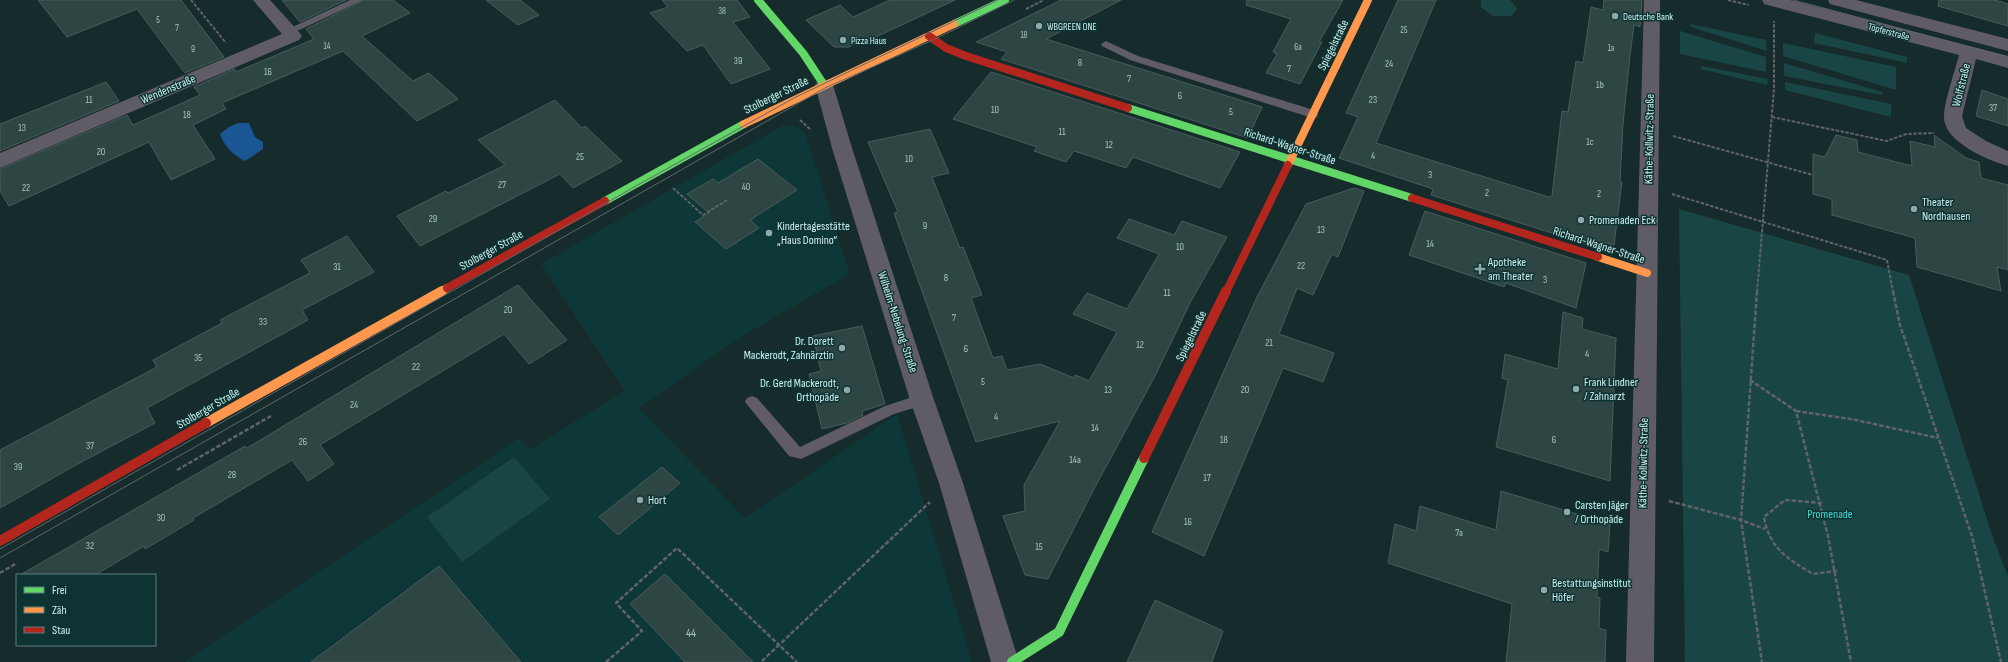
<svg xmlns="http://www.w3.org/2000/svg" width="2008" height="662" viewBox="0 0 2008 662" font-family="'Sofia Sans Condensed',sans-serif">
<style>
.built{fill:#0e3737}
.green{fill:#194645}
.water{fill:#1b5694}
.building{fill:#2e4643;stroke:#485d5a}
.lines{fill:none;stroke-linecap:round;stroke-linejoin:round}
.path-far1{stroke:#606369;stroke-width:2;stroke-dasharray:3.5 1.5;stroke-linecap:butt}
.path{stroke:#606369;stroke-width:2.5;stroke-dasharray:4.5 2;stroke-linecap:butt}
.lane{fill:#605c66;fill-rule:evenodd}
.street{fill:#605c66;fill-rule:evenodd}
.fast-far1{stroke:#63d668;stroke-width:8}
.fast{stroke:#63d668;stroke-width:10}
.slow-far1{stroke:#ff974d;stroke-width:8}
.slow{stroke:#ff974d;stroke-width:10}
.jam-far1{stroke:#b3261e;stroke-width:8}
.jam{stroke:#b3261e;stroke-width:10}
.tram{stroke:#60676c;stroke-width:1}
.poi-dot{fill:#8eaaaa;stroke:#0e3333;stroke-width:1.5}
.labels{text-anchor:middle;stroke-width:3;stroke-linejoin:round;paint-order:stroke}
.far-number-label{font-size:9px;fill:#a6c5c3}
.far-poi-label{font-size:10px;fill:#ceefee;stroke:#0e3333;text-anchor:start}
.far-street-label{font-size:10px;fill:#ceefee;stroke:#0e3333}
.number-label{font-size:10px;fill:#a6c5c3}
.street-label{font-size:12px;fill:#ceefee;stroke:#0e3333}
.poi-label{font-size:12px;fill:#ceefee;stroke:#0e3333;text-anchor:start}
.park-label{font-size:12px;fill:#3fdbd9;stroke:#0e3333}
.near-number-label{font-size:12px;fill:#a6c5c3}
</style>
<rect width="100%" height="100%" fill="#162b2b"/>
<polygon class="built" points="793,125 805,133 850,274 741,337 639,408 745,518 897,414 972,662 184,662 519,438 530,449 625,391 541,264 782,126"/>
<g class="green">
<polygon points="1481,0 1510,0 1516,7 1517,10 1511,16 1493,16 1481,7"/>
<polygon points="1690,24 1766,40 1767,51 1691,27"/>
<polygon points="1680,31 1766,57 1766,72 1680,54"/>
<polygon points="1815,33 1907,57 1907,63 1814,43"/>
<polygon points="1783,43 1896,67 1896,90 1783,56"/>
<polygon points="1784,63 1882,92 1882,95 1784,76"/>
<polygon points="1701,66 1768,79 1767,85 1701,69"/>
<polygon points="1785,82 1891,104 1891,117 1785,90"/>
<polygon points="1679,209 1909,275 1994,541 2008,576 2008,662 1685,662"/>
<polygon points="514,457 550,499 462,562 427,517"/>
</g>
<path class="water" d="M238,123H249L255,137L263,142V149L245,161C234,156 224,146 220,134L229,127Z"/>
<g class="building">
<polygon points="38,0 181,0 224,57 185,73 137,9 67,37"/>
<polygon points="282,0 346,0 300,22"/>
<polygon points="364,0 393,0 410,13 362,36 413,81 429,73 458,99 417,121 343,51 222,103 226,109 193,125 215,159 171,180 149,142 9,206 0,191 0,169 127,115 133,125 200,95 194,87 234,69 236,72 314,39 306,29"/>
<polygon points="486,0 520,0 539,15 518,25"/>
<polygon points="662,0 737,0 750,17 733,22 770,69 731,84 703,45 687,51 650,13 668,7"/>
<polygon points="890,0 955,0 863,43 861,41 849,47 834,47 806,20 840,5 853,17"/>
<polygon points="1061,0 1121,0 1046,39 1262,107 1248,138 1001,59 1007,52 976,42"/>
<polygon points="1247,0 1343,0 1319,42 1322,42 1300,84 1266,73 1277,54 1273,52 1291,19 1246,5"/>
<polygon points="1398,0 1436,0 1376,143 1549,197 1552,196 1562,111 1568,112 1576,61 1583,63 1591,7 1603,10 1604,0 1642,0 1640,27 1634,25 1630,55 1623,124 1620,182 1622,182 1614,245 1592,239 1590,245 1431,195 1433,189 1339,158 1358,117 1346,113"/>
<polygon points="1939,0 1995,0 2008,4 2008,26 1938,6"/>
<polygon points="991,72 1240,152 1220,188 1133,157 1126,168 1074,151 1066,162 1034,151 1037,147 953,119"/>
<polygon points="106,82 119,101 0,151 0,124"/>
<polygon points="1982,90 2008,99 2008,126 1976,116"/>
<polygon points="555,100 582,128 585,126 622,161 573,188 560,174 420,246 397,216 446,191 448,193 505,165 478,140"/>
<polygon points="930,129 949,173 932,177 960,248 963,247 982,295 971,298 993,358 1002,356 1007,370 1040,364 1074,378 1075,375 1089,381 1117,332 1073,314 1087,293 1127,309 1159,254 1117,238 1129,219 1174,235 1182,221 1227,237 1190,303 1155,376 1095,487 1048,579 1025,575 1003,516 1025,511 1024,485 1060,421 976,442 894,213 898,212 868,142"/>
<polygon points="1836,135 1857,140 1858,152 1912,166 1910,141 1935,147 1934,135 1966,158 1979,162 1981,178 2008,185 2008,270 1997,267 2001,291 1917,267 1915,238 1832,215 1832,199 1813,194 1813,154 1825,157"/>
<polygon points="758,159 797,190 750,220 759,228 726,249 695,222 709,213 687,194 713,179 718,183"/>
<polygon points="1354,188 1364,191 1338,257 1332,254 1313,295 1297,288 1279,334 1334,353 1323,382 1283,368 1204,556 1152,532 1257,297 1306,204"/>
<polygon points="1425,211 1586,263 1576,308 1506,283 1504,287 1409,255"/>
<polygon points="347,236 374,272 302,310 308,320 147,408 155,423 74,466 0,508 0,450 157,367 153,360 222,323 220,320 310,273 301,260"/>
<polygon points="518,285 567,340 529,364 504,334 320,445 334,464 308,481 292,460 193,518 194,520 145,549 144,546 95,575 20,575 245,446 247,448"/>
<polygon points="1563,312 1583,318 1582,329 1616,338 1610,481 1496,447 1508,380 1502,378 1505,354 1558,369"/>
<polygon points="862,326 885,404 862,411 863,415 847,423 822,429 809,374 821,371 813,336"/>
<polygon points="662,467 680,483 618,535 599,517"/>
<polygon points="1501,491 1610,524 1608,552 1599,549 1597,597 1600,598 1599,628 1606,630 1605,662 1506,662 1512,604 1388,563 1395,524 1416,531 1420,506 1496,530"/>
<polygon points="439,566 521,662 311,662"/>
<polygon points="665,574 753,662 685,662 630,604"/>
<polygon points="1155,600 1223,631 1212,662 1127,662"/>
</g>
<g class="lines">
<g class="path-far1">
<polyline points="191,0 226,43"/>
<polyline points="1728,0 1749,5"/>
<polyline points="1026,9 1044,0"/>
<polyline points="1772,117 1887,141 1906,134 1934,133"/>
<polyline points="800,120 811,130"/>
<polyline points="1673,136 1813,175"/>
<polyline points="673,188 703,215 727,200"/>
<polyline points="1672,194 1887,260 1893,292"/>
<polyline points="1757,292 1774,89 1774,21"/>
</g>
<g class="path">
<polyline points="1757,291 1741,520 1762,662"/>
<polyline points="1893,291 1900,325 1972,536 2001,662"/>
<polyline points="1750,380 1796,411 1828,536 1851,662"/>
<polyline points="1796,411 1851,419 1938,438"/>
<polyline points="177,470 271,416"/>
<polyline points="1669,501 1741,520 1765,529"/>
<path d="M1822,503L1785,500L1764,517C1769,548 1788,559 1813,574L1837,571"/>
<polyline points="0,573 17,563"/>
<polyline points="762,661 779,645 797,662"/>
<polyline points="606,662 642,631 616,603 677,548 779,645 930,502"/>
</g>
<g class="lane">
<polygon points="350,0 363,0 293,33 289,34 284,31"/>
<polygon points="1106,41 1138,56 1317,111 1318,114 1317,117 1309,117 1130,60 1102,46 1101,44"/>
<polygon points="922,394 927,396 929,400 927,404 894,414 801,459 789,456 745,402 747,398 752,396 757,398 800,447 885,406"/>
</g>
<g class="street">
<polygon points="253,0 270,0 299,32 302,36 299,40 0,168 0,153 282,34"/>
<polygon points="1644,0 1660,0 1654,662 1626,662"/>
<path d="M1762,0H1790L2008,56V68L1976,59L1962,116L1966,128L1986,141L2008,151V166C1987,160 1942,141 1944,115C1945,99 1955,71 1959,55L1764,4Z"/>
<polygon points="1828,0 1856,0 2008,39 2008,51 1830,4"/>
<polygon points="824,79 830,81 833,85 852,148 934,400 963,483 1019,662 991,662 939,483 910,400 832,148 815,85 818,81"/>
</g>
<g class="fast-far1">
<polyline points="758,0 803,53 824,85"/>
<polyline points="954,24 1005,0"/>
<polyline points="1128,108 1412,198"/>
<polyline points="605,201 744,124"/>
</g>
<polyline class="fast" points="1012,662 1059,632 1144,458"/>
<g class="slow-far1">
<polyline points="744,124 954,24"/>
<polyline points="1288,165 1368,0"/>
<polyline points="1598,257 1647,273"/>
<polyline points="440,292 447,288"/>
</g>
<polyline class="slow" points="206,423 442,291"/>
<g class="jam-far1">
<polyline points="929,36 946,48 966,56 1128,108"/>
<polyline points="1412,198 1598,257"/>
<polyline points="447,288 605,201"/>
<polyline points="1226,292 1288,165"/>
</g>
<g class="jam">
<polyline points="1144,458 1226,291"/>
<polyline points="0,541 206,423"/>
</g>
<g class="tram">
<polyline points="1793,0 2008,57"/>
<polyline points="0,549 636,186 794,98 998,0"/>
<polyline points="0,558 825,88 933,40 1014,0"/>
</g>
</g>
<g class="poi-dot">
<circle cx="1615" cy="16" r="4"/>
<circle cx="1039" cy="26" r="4"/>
<circle cx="843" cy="40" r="4"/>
<circle cx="1914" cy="209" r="4"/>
<circle cx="1581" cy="220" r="4"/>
<circle cx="769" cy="233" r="4"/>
<path d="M1478 263h4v4h4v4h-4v4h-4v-4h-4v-4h4z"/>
<circle cx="842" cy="348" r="4"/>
<circle cx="1576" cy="389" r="4"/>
<circle cx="847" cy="390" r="4"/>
<circle cx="640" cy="500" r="4"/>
<circle cx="1567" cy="512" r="4"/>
<circle cx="1544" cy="590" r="4"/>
</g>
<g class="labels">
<g class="far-number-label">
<text x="722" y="14">38</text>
<text x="158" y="23">5</text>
<text x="177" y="31">7</text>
<text x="1404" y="33">25</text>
<text x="1024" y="38">18</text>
<text x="327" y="49">14</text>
<text x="1298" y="50">6a</text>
<text x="1611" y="51">1a</text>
<text x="193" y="52">9</text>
</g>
<g class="far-poi-label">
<text x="1623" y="20">Deutsche Bank</text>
<text x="1047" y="30">WBGREEN ONE</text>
<text x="851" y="44">Pizza Haus</text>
</g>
<g class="far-street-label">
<text transform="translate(1889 31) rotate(15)" y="4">Töpferstraße</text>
</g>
<g class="number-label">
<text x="738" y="64">39</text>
<text x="1080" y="66">8</text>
<text x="1389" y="67">24</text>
<text x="1289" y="72">7</text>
<text x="268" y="75">16</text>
<text x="1129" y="82">7</text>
<text x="1600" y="88">1b</text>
<text x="1180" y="99">6</text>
<text x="89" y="103">11</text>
<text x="1373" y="103">23</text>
<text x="1993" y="111">37</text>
<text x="995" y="113">10</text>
<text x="1231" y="115">5</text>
<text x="187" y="118">18</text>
<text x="22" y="131">13</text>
<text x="1062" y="135">11</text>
<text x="1590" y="145">1c</text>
<text x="1109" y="148">12</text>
<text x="101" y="155">20</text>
<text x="1373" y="159">4</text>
<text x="580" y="160">25</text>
<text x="909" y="162">10</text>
<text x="1430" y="178">3</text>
<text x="502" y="188">27</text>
<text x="746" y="190">40</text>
<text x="26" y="191">22</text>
<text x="1487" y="196">2</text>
<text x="1599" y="197">2</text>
<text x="433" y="222">29</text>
<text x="925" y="229">9</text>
<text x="1321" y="233">13</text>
<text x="1430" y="247">14</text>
<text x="1180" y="250">10</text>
<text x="1301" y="269">22</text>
<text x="337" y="270">31</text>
<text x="946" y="281">8</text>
<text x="1545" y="283">3</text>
<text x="1167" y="296">11</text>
<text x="508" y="313">20</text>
<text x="954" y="321">7</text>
<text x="263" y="325">33</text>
<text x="1269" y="346">21</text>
<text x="1140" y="348">12</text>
<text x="966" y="352">6</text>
<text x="1587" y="357">4</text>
<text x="198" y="361">35</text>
<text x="416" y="370">22</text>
<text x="983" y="385">5</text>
<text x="1108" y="393">13</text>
<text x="1245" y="393">20</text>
<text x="354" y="408">24</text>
<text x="996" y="420">4</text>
<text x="1095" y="431">14</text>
<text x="1224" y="443">18</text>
<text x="1554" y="443">6</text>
<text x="303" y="445">26</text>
<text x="90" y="449">37</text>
<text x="1075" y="463">14a</text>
<text x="18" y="470">39</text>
<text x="232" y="478">28</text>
<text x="1207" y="481">17</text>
<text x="161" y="521">30</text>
<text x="1188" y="525">16</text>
<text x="1459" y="536">7a</text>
<text x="90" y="549">32</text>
<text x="1039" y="550">15</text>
</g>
<g class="street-label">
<text transform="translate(1333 45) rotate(-64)" y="4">Spiegelstraße</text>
<text transform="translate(1961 85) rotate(-76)" y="4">Wolfstraße</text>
<text transform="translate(168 89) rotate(-23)" y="4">Wendenstraße</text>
<text transform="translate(776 95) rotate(-26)" y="4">Stolberger Straße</text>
<text transform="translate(1649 139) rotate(-89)" y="4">Käthe-Kollwitz-Straße</text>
<text transform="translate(1290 146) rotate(18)" y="4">Richard-Wagner-Straße</text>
<text transform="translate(1599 245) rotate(18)" y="4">Richard-Wagner-Straße</text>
<text transform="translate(491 250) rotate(-29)" y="4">Stolberger Straße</text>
<text transform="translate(898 322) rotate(72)" y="4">Wilhelm-Nebelung-Straße</text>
<text transform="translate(1191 336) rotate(-64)" y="4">Spiegelstraße</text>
<text transform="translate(208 408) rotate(-30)" y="4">Stolberger Straße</text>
<text transform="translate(1643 463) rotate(-89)" y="4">Käthe-Kollwitz-Straße</text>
</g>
<g class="poi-label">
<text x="1922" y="206">Theater<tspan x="1922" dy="14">Nordhausen</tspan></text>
<text x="1589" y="224">Promenaden Eck</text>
<text x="777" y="230">Kindertagesstätte<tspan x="777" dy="14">„Haus Domino“</tspan></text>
<text x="1488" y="266">Apotheke<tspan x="1488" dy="14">am Theater</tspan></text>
<text x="834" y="345" text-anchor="end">Dr. Dorett<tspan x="834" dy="14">Mackerodt, Zahnärztin</tspan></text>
<text x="1584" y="386">Frank Lindner<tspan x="1584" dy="14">/ Zahnarzt</tspan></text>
<text x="839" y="387" text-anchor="end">Dr. Gerd Mackerodt,<tspan x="839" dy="14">Orthopäde</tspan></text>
<text x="648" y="504">Hort</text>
<text x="1575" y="509">Carsten Jäger<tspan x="1575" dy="14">/ Orthopäde</tspan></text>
<text x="1552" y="587">Bestattungsinstitut<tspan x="1552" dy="14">Höfer</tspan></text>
</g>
<g class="park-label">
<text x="1830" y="518">Promenade</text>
</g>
<g class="near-number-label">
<text x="691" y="637">44</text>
</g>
</g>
<rect x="16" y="574" width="140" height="72" fill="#0e3333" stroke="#5b7e7e"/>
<rect x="24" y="587" width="20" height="6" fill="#63d668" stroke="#5b7e7e"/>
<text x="52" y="594" font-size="12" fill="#ceefee">Frei</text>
<rect x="24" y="607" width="20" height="6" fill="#ff974d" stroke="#5b7e7e"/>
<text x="52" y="614" font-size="12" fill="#ceefee">Zäh</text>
<rect x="24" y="627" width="20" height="6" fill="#b3261e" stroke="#5b7e7e"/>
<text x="52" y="634" font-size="12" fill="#ceefee">Stau</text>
</svg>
